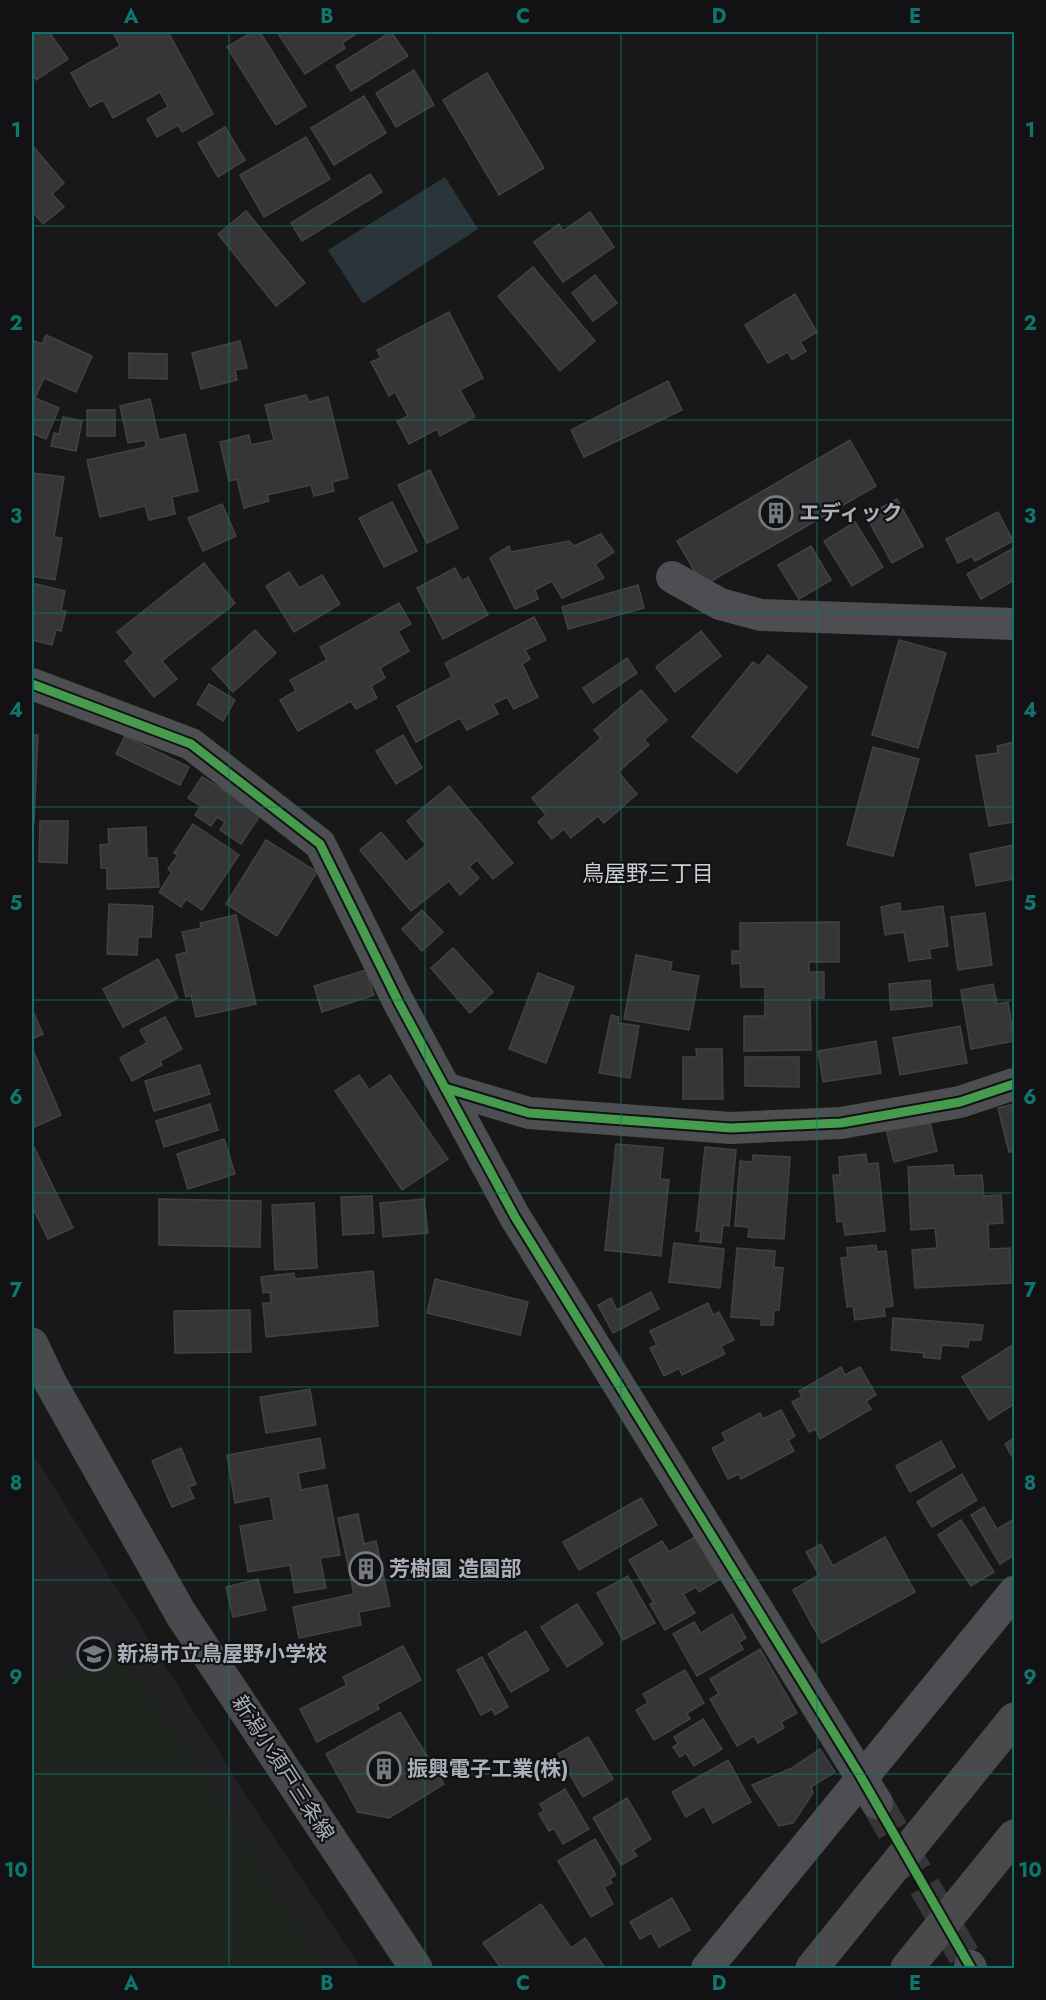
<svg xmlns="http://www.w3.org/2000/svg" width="1046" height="2000" viewBox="0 0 1046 2000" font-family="Jost,'Noto Sans JP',sans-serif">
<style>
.built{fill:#222224}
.green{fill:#1e251e}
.water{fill:#2a353b}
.building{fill:#363637;stroke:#404244;stroke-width:1.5}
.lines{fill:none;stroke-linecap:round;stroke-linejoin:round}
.minor-tunnel{stroke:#353638;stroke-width:32;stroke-dasharray:32 16;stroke-linecap:butt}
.minor{stroke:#4c4e51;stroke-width:32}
.primary{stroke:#494a4d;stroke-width:33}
.trunk{stroke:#4a4a4d;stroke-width:33}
.cycleway-casing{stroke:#121214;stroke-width:13}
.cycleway{stroke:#469c4c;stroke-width:9}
.grid{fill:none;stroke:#0f766e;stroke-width:1.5;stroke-opacity:0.55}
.labels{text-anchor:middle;stroke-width:4.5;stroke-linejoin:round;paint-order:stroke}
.poi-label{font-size:21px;font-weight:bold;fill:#a9b0b9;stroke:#121214;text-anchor:start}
.street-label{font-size:21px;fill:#a9b0b9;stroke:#121214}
.neighbourhood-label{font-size:22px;fill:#caced5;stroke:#121214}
.neatline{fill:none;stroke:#0f766e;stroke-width:2}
.grid-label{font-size:20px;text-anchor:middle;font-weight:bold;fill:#0f766e}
</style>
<rect width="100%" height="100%" fill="#181818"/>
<polygon class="built" points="32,1452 252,1805 361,1968 32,1968"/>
<polygon class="green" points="117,1647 325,1968 32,1968 32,1688"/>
<polygon class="water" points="445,177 478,229 363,304 328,250"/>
<g class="building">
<polygon points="32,32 49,32 68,59 36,80 32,73"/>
<polygon points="113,32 168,32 213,114 182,132 178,125 157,137 147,119 168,107 160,92 113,118 103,100 90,107 71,73 120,46"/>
<polygon points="252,32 260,32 306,106 276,125 227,47"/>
<polygon points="284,32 359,32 342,43 345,48 305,74 279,35"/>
<polygon points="391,32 408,56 351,91 336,66"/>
<polygon points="414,70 434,105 396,127 376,93"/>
<polygon points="487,73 544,168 499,195 443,100"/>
<polygon points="364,96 386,133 334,165 311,128"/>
<polygon points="225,127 245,160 218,177 198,143"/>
<polygon points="306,137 330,179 264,217 240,175"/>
<polygon points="32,145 64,183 52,194 64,207 43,224 32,211"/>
<polygon points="370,174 382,192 302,241 291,223"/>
<polygon points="246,211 305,283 276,306 218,234"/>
<polygon points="590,212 614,247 563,282 534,242 559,224 563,231"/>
<polygon points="533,267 595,341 560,371 498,296"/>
<polygon points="595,275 617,303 593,321 572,293"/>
<polygon points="795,294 817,332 800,342 806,351 792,360 788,352 768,363 745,325"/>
<polygon points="449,312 483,378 460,390 475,417 440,436 437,429 409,444 397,421 408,416 395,392 389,396 371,362 381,358 377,350"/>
<polygon points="46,335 92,356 76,392 44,378 35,398 59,408 46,439 32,433 32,340 42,344"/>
<polygon points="240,341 247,368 235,370 237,380 201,389 192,353"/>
<polygon points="129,353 167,354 167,379 129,378"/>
<polygon points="668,381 682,410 584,457 571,430"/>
<polygon points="306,395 309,402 328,397 348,478 332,482 334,491 314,496 311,485 267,495 269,501 244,508 237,479 229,481 220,442 249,435 251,445 274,440 265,405"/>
<polygon points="150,399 159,440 185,434 198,491 172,497 175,514 149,520 145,506 100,517 87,460 146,447 145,440 128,443 120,406"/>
<rect x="87" y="410" width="28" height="26"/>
<polygon points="63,417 82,421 76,451 51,446 54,433 59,434"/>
<polygon points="850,440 876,486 703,586 677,541"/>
<polygon points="430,470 458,528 427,543 398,485"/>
<polygon points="32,473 64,477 54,537 62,538 55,580 32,576"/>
<polygon points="897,499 923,546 892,563 866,516"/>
<polygon points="392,502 417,551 384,567 359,518"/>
<polygon points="222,504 236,536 203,551 188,518"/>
<polygon points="998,512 1013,541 975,561 972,556 958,563 946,539"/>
<polygon points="855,522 883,567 852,586 824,541"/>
<polygon points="601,534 614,552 595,564 604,578 562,598 552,581 535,590 538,599 515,609 490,558 509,546 511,552 569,541 574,546"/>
<polygon points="811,546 831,580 799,599 778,565"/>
<polygon points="1014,548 1014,580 981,599 967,574"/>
<polygon points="204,563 235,603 162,661 177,679 154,697 125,661 134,653 117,632"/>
<polygon points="455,568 462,581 468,577 488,615 443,639 417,588"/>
<polygon points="289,572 299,588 322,575 340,604 294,632 266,586"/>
<polygon points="32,583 65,591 61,611 66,611 61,631 56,630 52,645 32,640"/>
<polygon points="638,585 644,608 568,629 562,607"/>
<polygon points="399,603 411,624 398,631 409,651 380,668 385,678 371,686 377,698 356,709 351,701 298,731 280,700 296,691 290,680 327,660 320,647"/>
<polygon points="534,617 546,640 525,650 530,659 522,664 538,697 514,709 507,697 493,704 498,714 467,730 460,718 416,742 397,706 452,677 445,663"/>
<polygon points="255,630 276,653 233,692 212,669"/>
<polygon points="701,631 721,656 675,692 656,667"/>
<polygon points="899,640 946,653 918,748 872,735"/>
<polygon points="768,655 807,687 737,773 692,737 753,662 759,666"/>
<polygon points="627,658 637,673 593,703 583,688"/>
<polygon points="209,684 235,700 223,721 197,704"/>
<polygon points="641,690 667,720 644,740 649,745 618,772 637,794 604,823 598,816 571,838 564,829 552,839 538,822 546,815 532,798 601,738 594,730"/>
<polygon points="32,735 38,735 34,823 32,823"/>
<polygon points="403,735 422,768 396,784 376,751"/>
<polygon points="125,736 189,767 180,785 116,754"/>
<polygon points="1014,742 1014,831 1013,822 989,826 976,756 998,753 997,746"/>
<polygon points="873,747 919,759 893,856 847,845"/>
<polygon points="202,777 235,797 263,811 241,844 220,830 225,822 217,817 211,826 195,815 201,806 188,798"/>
<polygon points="449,786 513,863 493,879 477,860 469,867 479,878 460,895 449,881 411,911 360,850 381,832 406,862 426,845 407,821"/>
<polygon points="40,821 68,821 67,863 39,862"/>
<polygon points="193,824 239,855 202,910 186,899 181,907 159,892 172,872 168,869 178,855 174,853"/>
<polygon points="146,827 147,858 157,858 159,887 107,889 107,868 101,868 100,845 109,844 108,829"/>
<polygon points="266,840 317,872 277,936 226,904"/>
<polygon points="1014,845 1014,879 976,886 970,854"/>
<polygon points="900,903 901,912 943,906 948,946 929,949 931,958 909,961 904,932 885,935 881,907"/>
<polygon points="109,904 153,906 151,937 138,937 137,955 107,954"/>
<polygon points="422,910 443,932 422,951 402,929"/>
<polygon points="985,913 992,965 958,970 951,917"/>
<polygon points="236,915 256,1004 196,1017 191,995 186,997 176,955 187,952 182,932 201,928 200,923"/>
<polygon points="839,922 839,962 809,962 809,972 824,972 824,998 810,998 811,1050 744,1051 744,1016 765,1016 765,987 741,987 740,963 732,964 732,951 740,951 740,923"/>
<polygon points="453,948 493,992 470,1013 431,968"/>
<polygon points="636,955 672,962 670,971 699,976 689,1030 624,1019"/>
<polygon points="158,959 178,998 123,1027 103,989"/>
<polygon points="366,970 374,995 322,1012 314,986"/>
<polygon points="538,973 574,987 546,1063 509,1049"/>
<polygon points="930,980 932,1006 891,1010 889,984"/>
<polygon points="993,984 997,1004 1008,1002 1014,1041 971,1049 961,990"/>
<polygon points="32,1009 43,1034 32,1039"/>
<polygon points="611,1015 619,1017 618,1023 639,1026 630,1078 599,1073"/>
<polygon points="165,1017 182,1049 160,1061 162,1065 132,1081 120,1058 147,1043 140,1030"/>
<polygon points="960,1026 967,1063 900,1075 893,1038"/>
<polygon points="876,1041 881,1073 823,1082 818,1051"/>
<polygon points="32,1048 61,1115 32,1128"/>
<polygon points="696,1049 722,1049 723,1099 683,1099 683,1057 697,1057"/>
<polygon points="745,1057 799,1057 799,1087 745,1086"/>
<polygon points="200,1065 210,1094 154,1111 145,1081"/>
<polygon points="359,1075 369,1090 390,1075 448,1159 402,1190 335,1091"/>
<polygon points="210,1104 218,1130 164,1147 156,1121"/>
<polygon points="1014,1104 1014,1151 1009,1152 998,1108"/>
<polygon points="929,1118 937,1151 894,1162 886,1129"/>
<polygon points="224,1139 235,1174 188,1189 177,1154"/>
<polygon points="32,1143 73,1228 48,1239 32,1206"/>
<polygon points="616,1144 663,1148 660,1179 669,1180 661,1256 605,1250"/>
<polygon points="705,1147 736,1150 729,1226 723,1225 721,1243 700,1241 701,1231 696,1231"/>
<polygon points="866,1154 867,1164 878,1163 885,1231 845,1235 843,1221 837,1222 833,1175 840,1175 839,1157"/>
<polygon points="753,1155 790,1157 784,1239 748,1237 749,1227 735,1226 740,1161 752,1162"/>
<polygon points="953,1165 954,1176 982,1175 984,1196 1001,1195 1003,1223 988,1224 989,1249 1010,1248 1011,1283 915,1288 912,1250 937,1248 935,1228 911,1230 908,1167"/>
<polygon points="372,1196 374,1233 343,1235 341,1197"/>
<polygon points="159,1199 261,1201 260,1247 159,1245"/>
<polygon points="424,1199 428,1233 383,1237 380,1203"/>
<polygon points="314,1203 317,1268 275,1270 272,1205"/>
<polygon points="674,1243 724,1249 720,1288 669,1282"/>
<polygon points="876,1245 877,1252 886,1251 893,1306 884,1307 885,1316 855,1320 853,1306 847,1307 841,1258 848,1257 847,1248"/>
<polygon points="737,1248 775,1251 774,1267 783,1268 779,1310 774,1310 773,1325 761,1325 761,1319 731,1317"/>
<polygon points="373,1271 378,1326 266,1337 263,1303 271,1303 270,1292 263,1293 261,1277 294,1273 295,1279"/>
<polygon points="435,1279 528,1302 520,1335 427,1313"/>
<polygon points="651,1292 659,1309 613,1333 598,1305 611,1298 617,1310"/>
<polygon points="708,1303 713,1315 719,1312 734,1340 721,1346 725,1354 682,1375 679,1368 664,1376 650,1348 657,1345 650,1331"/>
<polygon points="250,1310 251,1352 175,1353 174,1311"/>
<polygon points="893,1318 983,1325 981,1340 969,1340 968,1347 942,1345 940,1359 923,1357 924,1353 891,1350"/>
<polygon points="1014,1344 1014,1404 989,1420 962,1377"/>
<polygon points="841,1367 845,1375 860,1367 876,1395 866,1401 871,1409 820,1439 815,1429 809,1432 792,1402 802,1397 799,1391"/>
<polygon points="310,1389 316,1425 266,1433 260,1397"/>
<polygon points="781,1410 795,1436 788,1440 794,1451 741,1479 739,1474 728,1479 712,1448 726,1441 722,1433 760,1413 763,1419"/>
<polygon points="320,1438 325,1468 298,1473 301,1490 327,1485 340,1555 320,1558 326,1588 295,1593 290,1565 248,1572 240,1526 274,1520 270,1496 235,1503 227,1455"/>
<polygon points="1014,1438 1014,1460 1005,1444"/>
<polygon points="941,1441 955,1467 910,1492 896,1466"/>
<polygon points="181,1448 196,1484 189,1487 194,1498 172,1507 152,1461"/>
<polygon points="962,1474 977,1500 932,1527 917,1502"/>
<polygon points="641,1498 657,1525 579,1570 563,1542"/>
<polygon points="984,1507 997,1529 1014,1519 1014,1555 1000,1564 971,1515"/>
<polygon points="358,1514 364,1544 376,1541 390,1606 359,1612 361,1625 299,1638 293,1607 354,1594 338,1518"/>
<polygon points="961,1520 994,1572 971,1586 938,1535"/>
<polygon points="695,1537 720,1579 699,1592 696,1587 683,1594 695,1613 665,1630 650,1604 654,1603 629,1560 662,1541 669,1552"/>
<polygon points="885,1537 915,1592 822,1643 793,1590 819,1575 806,1552 821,1544 833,1566"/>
<polygon points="628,1576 655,1623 623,1640 597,1593"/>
<polygon points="258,1579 266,1610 233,1617 226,1587"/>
<polygon points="577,1604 603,1644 567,1667 541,1627"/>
<polygon points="732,1614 746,1638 739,1642 743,1649 697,1676 673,1634 694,1622 701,1633"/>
<polygon points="526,1631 549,1670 511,1692 488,1654"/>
<polygon points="403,1646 421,1680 377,1704 379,1709 317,1742 300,1709 347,1685 343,1677"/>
<polygon points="760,1649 797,1713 781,1722 784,1728 758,1743 754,1736 737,1746 710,1699 719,1694 710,1679"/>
<polygon points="482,1657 508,1707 495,1715 492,1709 481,1715 457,1670"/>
<polygon points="685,1670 704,1703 687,1713 690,1719 654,1740 636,1710 648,1703 643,1694"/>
<polygon points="400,1712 444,1784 389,1818 358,1812 326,1754"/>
<polygon points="703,1719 722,1749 694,1766 686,1753 680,1757 673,1747 678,1744 674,1737"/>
<polygon points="588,1737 613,1779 583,1797 558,1754"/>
<polygon points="820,1749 835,1772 811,1787 813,1793 793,1823 779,1826 752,1785 792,1768"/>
<polygon points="728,1760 751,1802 713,1823 704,1806 686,1817 672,1792"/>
<polygon points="565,1789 589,1829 563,1844 554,1828 549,1831 539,1814 544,1811 540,1804"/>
<polygon points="627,1798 651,1839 633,1850 637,1856 621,1865 593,1818"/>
<polygon points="595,1839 616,1875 610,1879 612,1883 604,1887 613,1904 591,1917 558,1861"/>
<polygon points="672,1898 690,1930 659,1947 651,1933 640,1939 630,1922"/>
<polygon points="541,1904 571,1948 585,1938 605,1968 501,1968 483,1943"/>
</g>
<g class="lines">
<polyline class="minor-tunnel" points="877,1803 970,1966"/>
<g class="minor">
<polyline points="672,577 720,604 761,615 1014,624"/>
<polyline points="32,684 191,744 320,844 399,1003 515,1217 877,1803"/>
<polyline points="445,1088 529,1113 731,1128 841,1123 960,1102 1014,1084"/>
<polyline points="970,1966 971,1968"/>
<polyline points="707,1968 1014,1592"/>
</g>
<polyline class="primary" points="32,1344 50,1382 181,1614 416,1968"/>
<g class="trunk">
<polyline points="812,1968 1014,1719"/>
<polyline points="907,1968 1014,1836"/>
</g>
<defs>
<g id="cycleway">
<polyline points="32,684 191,744 320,844 399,1003 515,1217 861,1777 971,1968"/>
<polyline points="445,1088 529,1113 731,1128 841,1123 960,1102 1014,1084"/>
</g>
</defs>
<use href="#cycleway" class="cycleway-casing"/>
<use href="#cycleway" class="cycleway"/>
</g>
<path class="grid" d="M229,32V1968M425,32V1968M621,32V1968M817,32V1968M32,226H1014M32,420H1014M32,613H1014M32,807H1014M32,1000H1014M32,1193H1014M32,1387H1014M32,1580H1014M32,1774H1014"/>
<defs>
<symbol id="building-ring" viewBox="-11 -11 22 22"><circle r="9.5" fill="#121214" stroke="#767b81" stroke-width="1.5"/><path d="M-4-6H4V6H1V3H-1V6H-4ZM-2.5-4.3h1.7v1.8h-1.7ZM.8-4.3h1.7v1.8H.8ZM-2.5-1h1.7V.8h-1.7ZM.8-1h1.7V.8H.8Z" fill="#767b81"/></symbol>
<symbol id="school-ring" viewBox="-11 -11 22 22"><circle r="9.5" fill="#121214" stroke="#767b81" stroke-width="1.5"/><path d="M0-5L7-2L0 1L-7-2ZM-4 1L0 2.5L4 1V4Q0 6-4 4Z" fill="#767b81"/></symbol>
</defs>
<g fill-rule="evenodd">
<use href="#building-ring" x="757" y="494" width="38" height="38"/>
<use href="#building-ring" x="347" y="1550" width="38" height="38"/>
<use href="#school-ring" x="75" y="1635" width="38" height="38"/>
<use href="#building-ring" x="365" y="1750" width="38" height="38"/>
</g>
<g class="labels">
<g class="poi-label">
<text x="799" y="520">エディック</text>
<text x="389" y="1576">芳樹園 造園部</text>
<text x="117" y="1661">新潟市立鳥屋野小学校</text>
<text x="407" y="1776">振興電子工業(株)</text>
</g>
<g class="street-label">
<text transform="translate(283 1768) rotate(57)" y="7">新潟小須戸三条線</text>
</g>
<g class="neighbourhood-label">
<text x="648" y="881">鳥屋野三丁目</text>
</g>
</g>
<rect width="1046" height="2000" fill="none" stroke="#121214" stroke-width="66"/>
<rect x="33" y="33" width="980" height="1934" class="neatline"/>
<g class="grid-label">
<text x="131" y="23">A</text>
<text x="327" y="23">B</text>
<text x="523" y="23">C</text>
<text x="719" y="23">D</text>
<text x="915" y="23">E</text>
<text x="16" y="137">1</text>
<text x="1030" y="137">1</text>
<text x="16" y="330">2</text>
<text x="1030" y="330">2</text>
<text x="16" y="523">3</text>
<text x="1030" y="523">3</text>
<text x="16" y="717">4</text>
<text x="1030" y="717">4</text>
<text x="16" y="910">5</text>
<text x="1030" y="910">5</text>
<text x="16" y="1104">6</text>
<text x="1030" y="1104">6</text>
<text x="16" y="1297">7</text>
<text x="1030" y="1297">7</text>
<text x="16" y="1490">8</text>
<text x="1030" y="1490">8</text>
<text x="16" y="1684">9</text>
<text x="1030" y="1684">9</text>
<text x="16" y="1877">10</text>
<text x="1030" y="1877">10</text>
<text x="131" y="1990">A</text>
<text x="327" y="1990">B</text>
<text x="523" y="1990">C</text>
<text x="719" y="1990">D</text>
<text x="915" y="1990">E</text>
</g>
</svg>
